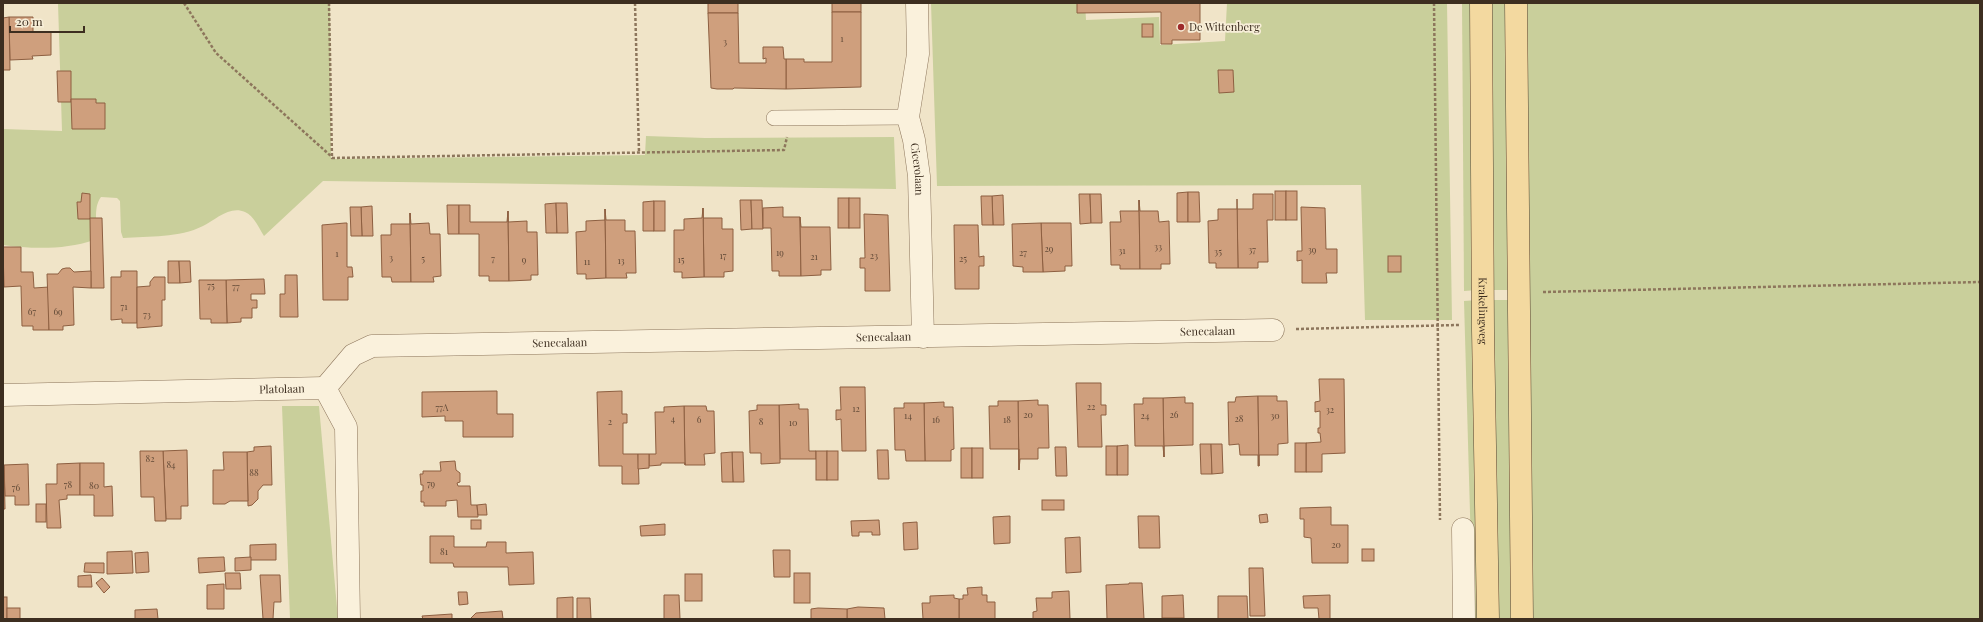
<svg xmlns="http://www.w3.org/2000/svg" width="1983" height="622" viewBox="0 0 1983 622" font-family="'Playfair Display',serif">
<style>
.green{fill:#c9cf9b}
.building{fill:#cf9f7d;stroke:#8d5f41}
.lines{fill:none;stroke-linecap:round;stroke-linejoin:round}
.service-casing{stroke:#8d765c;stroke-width:16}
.minor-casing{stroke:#8d765c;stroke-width:23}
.primary-casing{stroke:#5b4430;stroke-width:23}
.path{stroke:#8d765c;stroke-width:2.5;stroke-dasharray:3 2;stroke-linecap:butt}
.service{stroke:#faf1dc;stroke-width:15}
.minor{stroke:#faf1dc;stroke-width:22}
.primary{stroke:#f3d9a0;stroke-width:22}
.poi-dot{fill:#9e2a2b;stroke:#f7eed8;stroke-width:1.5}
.labels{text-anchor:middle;stroke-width:3.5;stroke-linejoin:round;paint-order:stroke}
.number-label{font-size:9px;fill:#624a37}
.poi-label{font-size:11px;fill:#3d2e20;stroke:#f7eed8;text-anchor:start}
.street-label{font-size:11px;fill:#3d2e20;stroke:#f7eed8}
</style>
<rect width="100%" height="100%" fill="#f0e4c8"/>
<g class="green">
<path d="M58,3H330L331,159L645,155L646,136L705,138L894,137L896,189L323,181L264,236C259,228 254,216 245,212C230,205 215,220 203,226C179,238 149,236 123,238L121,232L120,201L117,198L101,197C92,209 99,226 94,240C65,250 32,249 3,245V129L62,131Z"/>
<polygon points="931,3 1085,3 1086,20 1159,17 1160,45 1225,41 1227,3 1447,3 1452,320 1365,320 1361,185 937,186"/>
<polygon points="1462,3 1476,3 1478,290 1464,291"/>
<polygon points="1489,3 1509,3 1512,290 1493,290"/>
<polygon points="1525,3 1980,3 1980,619 1532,619"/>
<polygon points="1478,300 1481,619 1473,619 1464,301"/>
<polygon points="1492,300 1511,300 1516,619 1495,619"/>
<polygon points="282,406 319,406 338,619 290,619"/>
</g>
<g class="building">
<rect x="708" y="3" width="30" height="10"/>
<rect x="832" y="3" width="29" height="9"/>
<polygon points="1077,3 1200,3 1200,40 1172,40 1172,44 1161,44 1161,12 1077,13"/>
<polygon points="832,12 861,12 861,87 786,89 786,59 804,59 804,62 832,62"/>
<polygon points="708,13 738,13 739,63 766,63 766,58 763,59 763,47 783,47 784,59 786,59 786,89 734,88 733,89 717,89 711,88"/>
<polygon points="9,17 33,17 33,32 51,32 51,55 32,56 33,59 10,60"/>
<polygon points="9,17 10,70 3,70 3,18"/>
<rect x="1142" y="24" width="11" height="13"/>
<polygon points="1218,70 1233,70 1234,92 1219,93"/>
<polygon points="57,71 71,71 71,102 58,102"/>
<polygon points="71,99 96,99 96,103 105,103 105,129 72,129"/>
<rect x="1275" y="191" width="11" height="29"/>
<rect x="1286" y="191" width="11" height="29"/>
<polygon points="1188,192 1188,222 1177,222 1177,193"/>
<polygon points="1188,192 1199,192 1200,222 1188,222"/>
<polygon points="82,193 90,194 90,219 78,219 77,202 81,202"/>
<polygon points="1079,194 1090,194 1091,223 1080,224"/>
<polygon points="1090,194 1101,194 1102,223 1091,223"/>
<polygon points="1253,194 1273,194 1273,220 1267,220 1268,262 1258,262 1258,268 1238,268 1237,209 1253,209"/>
<polygon points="1003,195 1004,225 993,225 992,196"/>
<polygon points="981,196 992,196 993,225 982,225"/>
<rect x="838" y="198" width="11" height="30"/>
<rect x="849" y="198" width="11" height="30"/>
<polygon points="1237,199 1238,268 1216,268 1216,263 1209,263 1208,221 1218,220 1218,209 1237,209"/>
<polygon points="740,200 751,200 752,229 741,230"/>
<polygon points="751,200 762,200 763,229 752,229"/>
<polygon points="1139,200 1140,269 1120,269 1120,265 1111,265 1110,222 1121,222 1120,211 1139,211"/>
<polygon points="1139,200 1140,211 1158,211 1159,222 1169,221 1170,264 1161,264 1161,269 1140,269"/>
<polygon points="654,201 654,231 643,231 643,202"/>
<rect x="654" y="201" width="11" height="30"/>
<polygon points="556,203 557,233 546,233 545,204"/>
<polygon points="556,203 567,203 568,233 557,233"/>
<polygon points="447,205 459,205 459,234 448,234"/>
<polygon points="459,205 470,205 470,222 507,222 508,211 509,281 489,281 489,276 479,276 479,234 459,234"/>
<polygon points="372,206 373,236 362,236 361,207"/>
<polygon points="350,207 361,207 362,236 351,236"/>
<polygon points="783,207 783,217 800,217 801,276 779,276 779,271 772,271 771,228 763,228 763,208"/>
<polygon points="1301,207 1325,208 1326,249 1337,249 1337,273 1326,273 1327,283 1302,283 1302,260 1297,261 1297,251 1302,251"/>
<polygon points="703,208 703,218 722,218 722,229 733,229 733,271 724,272 724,277 704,277"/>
<polygon points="703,208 704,277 682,278 682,272 674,272 674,230 684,230 684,219 702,218"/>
<polygon points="605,209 606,278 586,279 586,274 577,274 576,232 586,231 586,221 605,220"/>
<polygon points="605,209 606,220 625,220 625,231 635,231 636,273 626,273 627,278 606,278"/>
<polygon points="508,211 508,222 527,221 527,232 537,232 538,275 531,275 531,280 509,281"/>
<polygon points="410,213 411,282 392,282 391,277 382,277 381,235 391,235 391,224 410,224"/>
<polygon points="410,213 411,224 429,223 430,234 440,234 441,276 433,277 434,282 411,282"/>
<polygon points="864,214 888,215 890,291 865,291 865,268 860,268 860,258 865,258"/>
<polygon points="800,217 801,227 830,227 831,270 821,270 821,275 801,276"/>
<polygon points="90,218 102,218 104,288 91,288"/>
<polygon points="345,223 347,223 347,267 352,267 353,277 348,277 348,300 323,300 322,225"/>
<polygon points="1041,223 1071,223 1072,266 1065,266 1065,271 1043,272"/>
<polygon points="1041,223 1043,272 1023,272 1023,267 1013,266 1012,224"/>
<polygon points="954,225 978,225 979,257 984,256 984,266 979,266 979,289 955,289"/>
<polygon points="3,247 21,247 21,272 33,272 34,288 49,287 49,330 33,330 33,326 22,326 21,286 4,287"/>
<rect x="1388" y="256" width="13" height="16"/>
<polygon points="168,261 179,261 180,283 168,283"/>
<polygon points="179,261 190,261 191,282 180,283"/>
<polygon points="66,268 70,268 74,272 91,271 91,288 73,287 74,325 63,326 63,330 49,330 47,274 58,274 62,269"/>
<polygon points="121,271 137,271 137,323 122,323 122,319 111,320 111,277 121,277"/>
<polygon points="285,275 297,275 298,317 280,317 280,294 285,294"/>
<polygon points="154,277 165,277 165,300 162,300 162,326 137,328 137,287 150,286 150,282"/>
<polygon points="264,279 265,294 251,294 251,300 257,300 257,308 252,308 252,318 241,318 241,322 227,323 226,280"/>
<polygon points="199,280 226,280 227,323 211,323 211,319 200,319"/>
<polygon points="1319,379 1344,379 1345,453 1322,454 1322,472 1306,472 1306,443 1321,442 1320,433 1318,433 1318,428 1320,428 1320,411 1315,412 1315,402 1320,401"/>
<polygon points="1076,383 1101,383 1101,405 1106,405 1106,415 1101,415 1102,447 1078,447"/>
<polygon points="840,387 865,387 866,451 842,451 841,419 836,420 836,410 841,410"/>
<polygon points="497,391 497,414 513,414 513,437 463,437 463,421 445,421 445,416 422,417 422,392"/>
<polygon points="622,391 622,414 627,414 627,423 623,423 623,454 638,454 639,484 622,484 622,466 599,466 597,392"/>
<polygon points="1258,396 1259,466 1258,466 1258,455 1240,455 1239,444 1229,445 1228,402 1235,402 1236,397"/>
<polygon points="1258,396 1277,396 1277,401 1287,401 1288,443 1278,444 1278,455 1259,455 1259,466"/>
<polygon points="1185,397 1185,403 1193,403 1193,445 1164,446 1164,457 1163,398"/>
<polygon points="1143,398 1163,398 1164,457 1163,446 1135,446 1134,404 1143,404"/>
<polygon points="1038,400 1038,405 1048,405 1049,448 1038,448 1038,459 1020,459 1019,470 1018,401"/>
<polygon points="998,401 1018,401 1019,470 1019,449 990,449 989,406 998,406"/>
<polygon points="944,402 944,407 953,407 954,449 951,450 951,461 925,461 924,403"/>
<polygon points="904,403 924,403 925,461 906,461 905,450 895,450 894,408 904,408"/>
<polygon points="799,404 799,409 808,409 809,451 816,451 816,459 780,459 779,405"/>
<polygon points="757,405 779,405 780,463 761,464 761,453 750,453 749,411 757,410"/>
<polygon points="684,406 706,406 707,411 714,411 715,453 704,454 705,465 685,465"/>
<polygon points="684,406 685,465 685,463 661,463 661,465 649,466 649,454 656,454 655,412 664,412 664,407"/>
<rect x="1295" y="443" width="11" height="29"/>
<polygon points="1200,444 1211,444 1212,474 1201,474"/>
<polygon points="1211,444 1222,444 1223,473 1212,474"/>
<polygon points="1128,445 1128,475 1117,475 1117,446"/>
<polygon points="271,446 272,485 263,485 258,491 258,499 252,505 248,506 247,452 254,451 254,447"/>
<rect x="1106" y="446" width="11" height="29"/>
<polygon points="1055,447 1066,447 1067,476 1056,476"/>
<rect x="961" y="448" width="11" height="30"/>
<rect x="972" y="448" width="11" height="30"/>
<polygon points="187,450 188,506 181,506 181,519 166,519 163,451"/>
<polygon points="877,450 888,450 889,479 878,479"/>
<polygon points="140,451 163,451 166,521 155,521 154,497 141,497"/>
<rect x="816" y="451" width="11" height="29"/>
<rect x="827" y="451" width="11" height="29"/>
<polygon points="223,452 247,452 248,501 230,501 225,504 213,504 213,470 224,470"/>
<polygon points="732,452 743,452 744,482 733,482"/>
<polygon points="732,452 733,482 722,482 721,453"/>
<polygon points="638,454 649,454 649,468 638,469"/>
<polygon points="455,461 456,470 460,473 460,482 457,483 458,486 470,486 471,505 477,505 478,517 458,517 457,500 446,501 446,506 424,506 424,502 421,502 421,491 423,491 423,485 421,485 420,474 423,474 423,471 441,471 440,462"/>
<polygon points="80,463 80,495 67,495 67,499 59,500 61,528 47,528 46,484 57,484 57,464"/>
<polygon points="80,463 104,463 104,487 112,486 113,516 94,516 94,495 80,495"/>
<polygon points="28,464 29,505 15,505 15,496 5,496 4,465"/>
<polygon points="3,465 4,465 5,509 3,509"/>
<rect x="1042" y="500" width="22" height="10"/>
<rect x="36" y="504" width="10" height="18"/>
<polygon points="486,504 487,515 478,515 477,505"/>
<polygon points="1331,507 1331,525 1348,525 1348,563 1312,563 1311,538 1304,537 1304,519 1300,519 1300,508"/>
<polygon points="1267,514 1268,522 1260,523 1259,515"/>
<polygon points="1010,516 1010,543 994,544 993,517"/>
<polygon points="1138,516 1159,516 1160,548 1139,548"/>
<rect x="471" y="520" width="10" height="9"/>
<polygon points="879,520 880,535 872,535 872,532 859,532 859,536 852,536 851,521"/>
<polygon points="917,522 918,549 904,550 903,523"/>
<polygon points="665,524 665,535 641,536 640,526"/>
<polygon points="430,536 454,536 454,547 486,547 487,542 506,542 506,553 533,552 534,584 509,585 508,567 454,567 453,563 430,563"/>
<polygon points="1080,537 1081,572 1066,573 1065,538"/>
<polygon points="276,544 276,560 250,560 250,545"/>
<rect x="1362" y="549" width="12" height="12"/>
<polygon points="773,550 790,550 790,577 774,577"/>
<polygon points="132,551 133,573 107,574 107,552"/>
<polygon points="148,552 149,572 136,573 135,553"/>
<polygon points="224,557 225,571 199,573 198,558"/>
<polygon points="251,557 251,570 235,571 235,558"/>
<polygon points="85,563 104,563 104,573 84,572"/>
<polygon points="1249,568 1263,568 1265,616 1250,616"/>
<polygon points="225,573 240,573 241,589 226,589"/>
<rect x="794" y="573" width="16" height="30"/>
<rect x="685" y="574" width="17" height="27"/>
<polygon points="91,575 92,587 78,587 78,576"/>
<polygon points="260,575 280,575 281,602 274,602 273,619 263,619"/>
<polygon points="102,578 110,587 104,593 96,583"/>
<polygon points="1129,583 1142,583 1144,619 1107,619 1106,585 1129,584"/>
<polygon points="224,584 224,609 207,609 207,585"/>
<polygon points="982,587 982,595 987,595 987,602 995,602 995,619 959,619 959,599 963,599 963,595 968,595 967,588"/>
<polygon points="1069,591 1070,619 1033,619 1033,612 1037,611 1036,598 1052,598 1052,592"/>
<polygon points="458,592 467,592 468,604 459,605"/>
<polygon points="664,595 679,595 680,619 664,619"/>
<polygon points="954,595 954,598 959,599 959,619 923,619 922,603 930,603 930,596"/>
<polygon points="1183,595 1184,618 1162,618 1162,596"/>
<polygon points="1330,595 1330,619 1319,619 1318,608 1304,608 1303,596"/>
<polygon points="1218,596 1247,596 1248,619 1218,619"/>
<rect x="3" y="597" width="4" height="22"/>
<polygon points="573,597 573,619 557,619 557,598"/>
<polygon points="577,598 590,598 591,619 577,619"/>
<polygon points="858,607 884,608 885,619 847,619 847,609"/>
<rect x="7" y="608" width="13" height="11"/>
<polygon points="818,608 847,609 847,619 811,619 811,609"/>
<polygon points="157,609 158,619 135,619 135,610"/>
<polygon points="502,611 503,619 470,619 476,613"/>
<polygon points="452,614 452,619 423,619 422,616"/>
</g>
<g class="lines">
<defs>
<polyline id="service" points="774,118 908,117"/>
<g id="minor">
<path id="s1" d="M917,3L918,54L908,117L914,140L919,176L923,337"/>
<path id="s2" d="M325,388L353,355L372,346L1273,330"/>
<path id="s3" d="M3,395L325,388L346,427L349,619"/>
<polyline points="1463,529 1464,619"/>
</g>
<g id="primary">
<path id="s4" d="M1481,3L1483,330L1488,619"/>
<polyline points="1516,3 1522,619"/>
</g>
</defs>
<use href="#service" class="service-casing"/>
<use href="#minor" class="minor-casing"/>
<use href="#primary" class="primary-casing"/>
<g class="path">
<polyline points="184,3 216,53 332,157"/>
<polyline points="329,3 332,158 784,150 787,137"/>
<polyline points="635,3 639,152"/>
<polyline points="1434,3 1440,520"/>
<polyline points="1543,292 1980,282"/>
<polyline points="1296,329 1459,325"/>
</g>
<use href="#service" class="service"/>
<use href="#minor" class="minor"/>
<use href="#primary" class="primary"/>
</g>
<circle class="poi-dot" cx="1181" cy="27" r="4"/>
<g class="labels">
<g class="number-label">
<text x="842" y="42">1</text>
<text x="725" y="45">3</text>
<text x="1158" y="250">33</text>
<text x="1049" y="252">29</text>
<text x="1252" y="253">37</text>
<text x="1312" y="253">39</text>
<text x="1122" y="254">31</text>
<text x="1218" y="255">35</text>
<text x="780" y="256">19</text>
<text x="1023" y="256">27</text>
<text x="337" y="257">1</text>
<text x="723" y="259">17</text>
<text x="874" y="259">23</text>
<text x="814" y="260">21</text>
<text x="391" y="261">3</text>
<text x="423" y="262">5</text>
<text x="493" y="262">7</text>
<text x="963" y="262">25</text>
<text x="524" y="263">9</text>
<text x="681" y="263">15</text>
<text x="621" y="264">13</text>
<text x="587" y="265">11</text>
<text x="211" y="289">75</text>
<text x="236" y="290">77</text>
<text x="124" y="310">71</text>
<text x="32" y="315">67</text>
<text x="58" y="315">69</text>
<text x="147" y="318">73</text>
<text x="1091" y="410">22</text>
<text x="442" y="411">77A</text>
<text x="856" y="412">12</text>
<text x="1330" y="413">32</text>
<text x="1028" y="418">20</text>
<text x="1174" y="418">26</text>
<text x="908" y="419">14</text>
<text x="1145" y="419">24</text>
<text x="1275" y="419">30</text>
<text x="673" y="422">4</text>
<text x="1239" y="422">28</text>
<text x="699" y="423">6</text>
<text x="936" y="423">16</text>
<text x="1007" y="423">18</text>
<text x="610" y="425">2</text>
<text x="761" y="425">8</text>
<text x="793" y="426">10</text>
<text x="150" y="462">82</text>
<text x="171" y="468">84</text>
<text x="254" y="476">88</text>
<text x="431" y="487">79</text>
<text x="68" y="488">78</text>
<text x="94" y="489">80</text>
<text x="16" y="491">76</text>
<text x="1336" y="548">20</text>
<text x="444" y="555">81</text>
</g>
<g class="poi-label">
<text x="1189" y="31">De Wittenberg</text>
</g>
<g class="street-label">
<text dy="4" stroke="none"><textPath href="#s1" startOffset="168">Cicerolaan</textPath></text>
<text dy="4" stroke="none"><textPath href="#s4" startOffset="308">Krakelingweg</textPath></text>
<text dy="4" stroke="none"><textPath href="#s2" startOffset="900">Senecalaan</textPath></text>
<text dy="4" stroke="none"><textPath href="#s2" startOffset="576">Senecalaan</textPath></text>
<text dy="4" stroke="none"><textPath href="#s2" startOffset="252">Senecalaan</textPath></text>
<text dy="4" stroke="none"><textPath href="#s3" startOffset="279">Platolaan</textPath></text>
</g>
</g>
<rect width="1983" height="622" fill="none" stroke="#3d2e20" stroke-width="8"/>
<path d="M10 26v6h74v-6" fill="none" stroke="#3d2e20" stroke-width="2"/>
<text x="16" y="26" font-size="12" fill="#3d2e20" stroke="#f7eed8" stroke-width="3" paint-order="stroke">20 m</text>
</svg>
